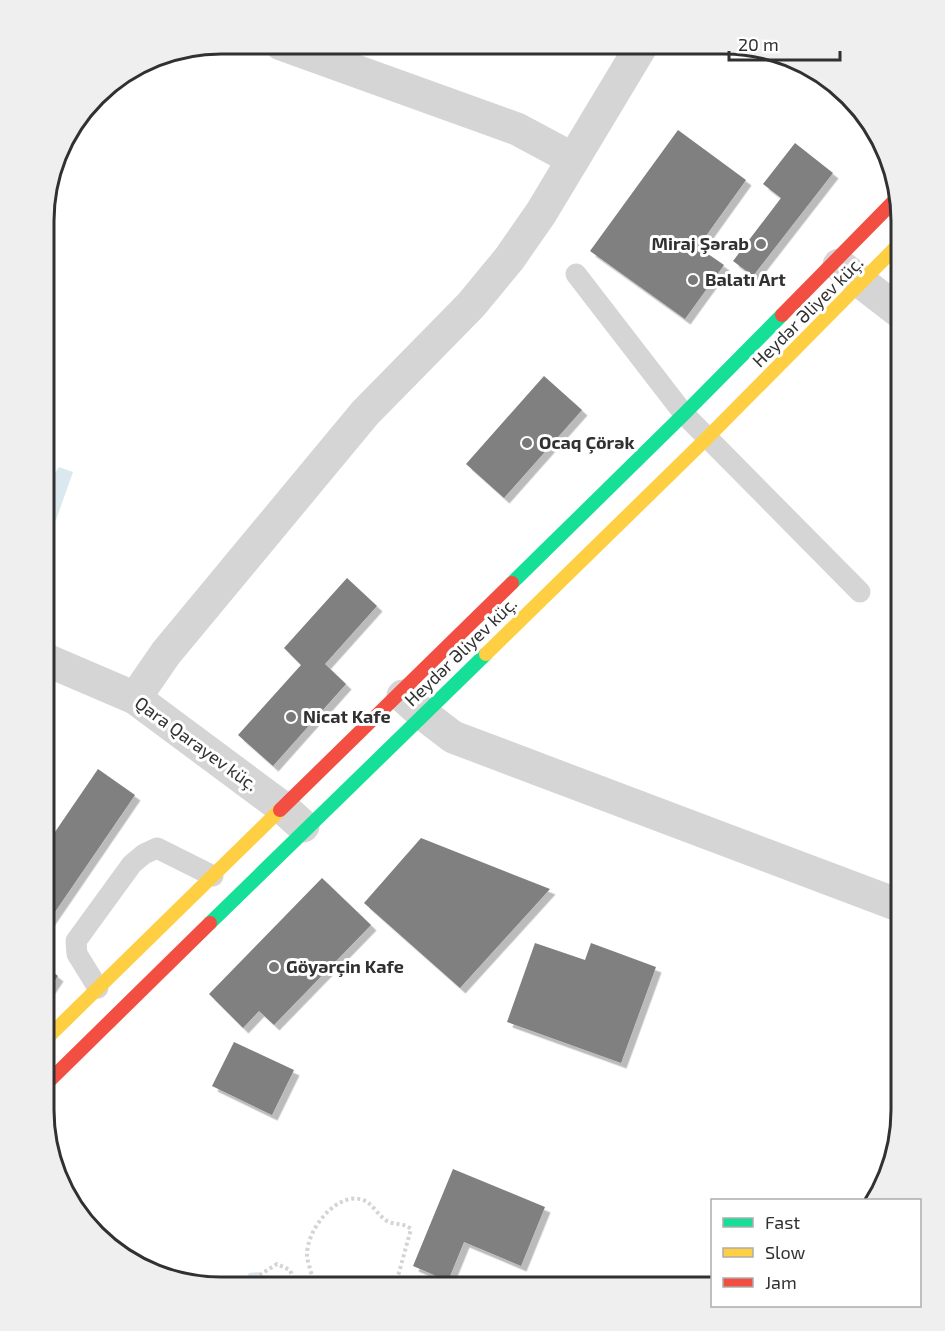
<svg xmlns="http://www.w3.org/2000/svg" width="945" height="1331" viewBox="0 0 945 1331" font-family="'Exo 2',sans-serif">
<style>
.water{fill:#dbe9ef}
.building{fill:#808080;filter:url(#shadow)}
.lines{fill:none;stroke-linecap:round;stroke-linejoin:round}
.path{stroke:#d4d4d4;stroke-width:4;stroke-dasharray:3 3;stroke-linecap:butt}
.lane{stroke:#d5d5d5;stroke-width:21}
.street{stroke:#d5d5d5;stroke-width:33}
.fast{stroke:#16e098;stroke-width:14}
.slow{stroke:#ffcf43;stroke-width:14}
.jam{stroke:#f24e42;stroke-width:14}
.poi-dot{fill:#797979;stroke:#fff;stroke-width:2}
.labels{text-anchor:middle;stroke-width:6;stroke-linejoin:round;paint-order:stroke}
.poi-label{font-size:18px;font-weight:bold;fill:#313131;stroke:#fff;text-anchor:start}
.street-label{font-size:18px;fill:#313131;stroke:#fff}
.rim{fill:none;stroke:#313131;stroke-width:3}
</style>
<defs>
<filter id="shadow"><feDropShadow dx="5.5" dy="5.5" stdDeviation="0" flood-color="#0004"/></filter>
</defs>
<rect width="100%" height="100%" fill="#fff"/>
<g class="water">
<polygon points="59,467 73,472 56,520 45,525 45,476 52,477"/>
<polygon points="258,1272 265,1280 263,1286 243,1286 249,1273"/>
</g>
<g class="building">
<polygon points="678,130 746,180 698,247 724,265 685,319 590,251"/>
<polygon points="795,143 833,173 753,276 733,261 781,198 763,184"/>
<polygon points="544,376 582,410 504,498 466,464"/>
<polygon points="347,578 377,606 325,664 346,684 273,766 238,735 301,665 284,648"/>
<polygon points="98,769 135,795 44,928 44,848"/>
<polygon points="421,838 550,889 460,988 364,903"/>
<polygon points="322,878 371,925 274,1025 259,1011 243,1028 209,994"/>
<polygon points="535,943 585,960 591,943 656,967 621,1063 507,1022"/>
<polygon points="44,965 58,976 44,997"/>
<polygon points="234,1042 294,1070 272,1115 212,1086"/>
<polygon points="453,1169 545,1207 521,1266 464,1242 448,1281 413,1266"/>
</g>
<g class="lines">
<g class="path">
<polyline points="256,1286 258,1276 277,1264 290,1270 296,1286"/>
<path d="M311,1286C315,1276 307,1265 307,1254C307,1231 334,1194 360,1199C372,1201 378,1217 389,1222C397,1225 404,1223 411,1229L395,1287"/>
</g>
<g class="lane">
<polyline points="576,274 684,414 860,592"/>
<polyline points="98,988 77,954 76,941 132,864 144,854 157,848 213,876"/>
</g>
<g class="street">
<polyline points="281,44 517,129 573,159"/>
<polyline points="839,265 901,313"/>
<polyline points="44,659 135,698 283,808 303,826"/>
<polyline points="403,696 423,714 453,737 901,906"/>
<polyline points="135,698 166,653 365,413 471,305 509,259 541,213 642,45"/>
</g>
<g class="fast">
<polyline points="512,583 684,414 782,315"/>
<polyline points="210,923 486,654"/>
</g>
<g class="slow">
<polyline points="486,654 706,439 901,242"/>
<polyline points="44,1041 280,810"/>
</g>
<g class="jam">
<polyline points="782,315 896,199"/>
<polyline points="280,810 512,583"/>
<polyline points="44,1086 210,923"/>
</g>
</g>
<g class="poi-dot">
<circle cx="761" cy="244" r="6"/>
<circle cx="693" cy="280" r="6"/>
<circle cx="527" cy="443" r="6"/>
<circle cx="291" cy="717" r="6"/>
<circle cx="274" cy="967" r="6"/>
</g>
<g class="labels">
<g class="poi-label">
<text x="749" y="250" text-anchor="end">Miraj Şərab</text>
<text x="705" y="286">Balatı Art</text>
<text x="539" y="449">Ocaq Çörək</text>
<text x="303" y="723">Nicat Kafe</text>
<text x="286" y="973">Göyərçin Kafe</text>
</g>
<g class="street-label">
<text transform="translate(808 312) rotate(-45)" y="6">Heydər Əliyev küç.</text>
<text transform="translate(461 652) rotate(-44)" y="6">Heydər Əliyev küç.</text>
<text transform="translate(196 744) rotate(36)" y="6">Qara Qarayev küç.</text>
</g>
</g>
<path d="M0 0H945V1331H0ZM221 54H724A167 167 0 0 1 891 221V1110A167 167 0 0 1 724 1277H221A167 167 0 0 1 54 1110V221A167 167 0 0 1 221 54Z" fill="#efefef" fill-rule="evenodd"/>
<path class="rim" d="M221 54H724A167 167 0 0 1 891 221V1110A167 167 0 0 1 724 1277H221A167 167 0 0 1 54 1110V221A167 167 0 0 1 221 54Z"/>
<rect x="711" y="1199" width="210" height="108" fill="#ffffff" stroke="#adadad" stroke-width="1.5"/>
<rect x="723" y="1218" width="30" height="9" fill="#16e098" stroke="#adadad" stroke-width="1.5"/>
<text x="765" y="1229" font-size="18" fill="#313131">Fast</text>
<rect x="723" y="1248" width="30" height="9" fill="#ffcf43" stroke="#adadad" stroke-width="1.5"/>
<text x="765" y="1259" font-size="18" fill="#313131">Slow</text>
<rect x="723" y="1278" width="30" height="9" fill="#f24e42" stroke="#adadad" stroke-width="1.5"/>
<text x="765" y="1289" font-size="18" fill="#313131">Jam</text>
<path d="M729 51v9h111v-9" fill="none" stroke="#313131" stroke-width="3"/>
<text x="738" y="51" font-size="18" fill="#313131" stroke="#ffffff" stroke-width="4.5" paint-order="stroke">20 m</text>
</svg>
